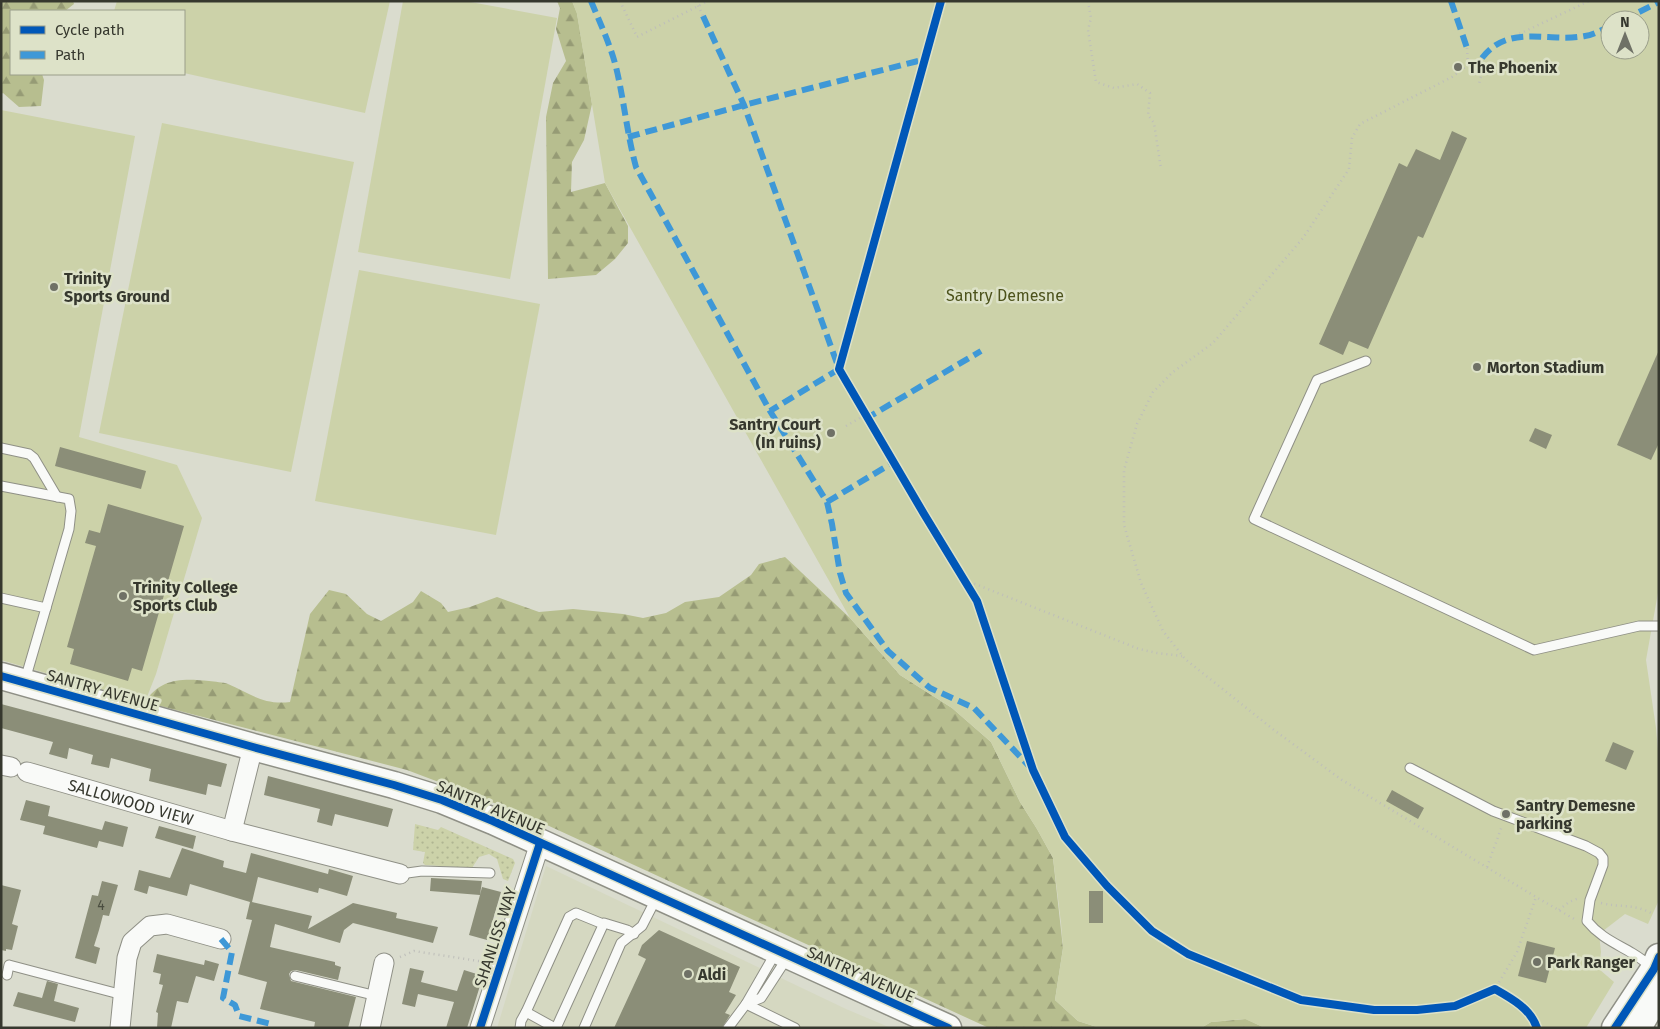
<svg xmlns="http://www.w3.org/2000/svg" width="1660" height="1029" viewBox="0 0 1660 1029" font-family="'Fira Sans',sans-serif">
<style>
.built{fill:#d5d8c1}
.grass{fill:url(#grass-dots)}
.forest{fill:url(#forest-firs)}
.green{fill:#ccd2a9;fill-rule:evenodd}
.building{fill:#8b8e78}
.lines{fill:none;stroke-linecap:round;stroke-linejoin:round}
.service-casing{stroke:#8f9086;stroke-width:11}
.minor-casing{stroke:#8f9086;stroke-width:21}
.secondary-casing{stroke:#8f9086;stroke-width:29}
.path{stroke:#bebeba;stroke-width:2.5;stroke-dasharray:1 4;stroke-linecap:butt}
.service{stroke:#f9faf8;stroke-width:9}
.minor{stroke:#f9faf8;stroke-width:19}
.secondary{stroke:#f9faf8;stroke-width:26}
.quiet{stroke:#3e98d7;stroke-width:6;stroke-dasharray:12 6;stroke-linecap:butt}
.cycleway-casing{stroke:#dde2c8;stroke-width:11}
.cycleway{stroke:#0057b8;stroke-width:8}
.poi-dot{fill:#6f7166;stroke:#dde2c8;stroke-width:2}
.labels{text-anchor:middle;stroke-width:5;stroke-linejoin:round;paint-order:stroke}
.number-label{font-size:14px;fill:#4b4e40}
.poi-label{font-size:16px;font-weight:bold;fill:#36382e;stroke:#dde2c8;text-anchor:start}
.park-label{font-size:16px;fill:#4c521b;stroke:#dde2c8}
.street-label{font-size:16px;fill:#36382e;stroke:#dde2c8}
</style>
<defs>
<pattern id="grass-dots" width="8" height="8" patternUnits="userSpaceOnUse" patternTransform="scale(1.25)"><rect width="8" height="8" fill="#ccd2a9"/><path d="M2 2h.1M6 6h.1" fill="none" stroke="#b0b592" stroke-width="1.8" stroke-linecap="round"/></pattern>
<pattern id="forest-firs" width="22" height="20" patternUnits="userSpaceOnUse" patternTransform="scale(1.25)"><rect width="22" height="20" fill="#b7be8f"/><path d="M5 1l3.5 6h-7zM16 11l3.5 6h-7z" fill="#969b75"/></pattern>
</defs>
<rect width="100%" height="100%" fill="#dadcce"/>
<polygon class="built" points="546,866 846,1009 891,1028 497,1028"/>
<polygon class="grass" points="415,824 438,830 441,827 513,859 515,863 508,881 503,879 497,859 489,854 479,857 472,868 425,865 423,863 425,852 413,850"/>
<g class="forest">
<polygon points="1,1 73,1 74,4 65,11 11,11 11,74 42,74 44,80 41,106 19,107 3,93 1,94"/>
<polygon points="557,1 572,1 577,13 592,104 584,140 572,162 571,192 605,183 628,226 628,243 615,259 596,275 548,279 546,117 553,83 566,61 556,29 560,8"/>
<path d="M785,557L850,618L900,675L952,708L991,742L1020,802L1037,829L1053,858L1063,948L1055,1000L1078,1021L1100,1028H989L523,814L407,770L145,702C160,678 183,678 209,681C215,682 223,682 228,684C251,694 263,705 290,702L310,614L329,590L346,594L367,614L381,621L413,602L421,591L441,603L448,612L470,607L497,597L539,612L573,609L623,614L643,618L666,613L685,602L719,597L751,575L759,564Z"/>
<polygon points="1246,1019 1265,1028 1201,1028 1211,1022"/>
</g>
<g class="green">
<polygon points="117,1 390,1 365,113 184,73 184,11 114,11"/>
<polygon points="403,1 465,1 557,18 510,279 358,252"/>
<path d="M572,1H1659V587L1646,660L1656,728L1659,762V900L1648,924L1625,914L1599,934L1601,952L1599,969L1614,982L1586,1028H1265L1245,1019L1211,1022L1201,1028H1100L1078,1021L1055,1000L1063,948L1061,923L1053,858L1037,829L1020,802L991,742L952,708L900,675L850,618L605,183L577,14ZM1610,20H1640V50H1610Z"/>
<polygon points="1,110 135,136 79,437 177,465 202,518 156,674 145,702 1,660"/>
<polygon points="162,123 354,162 291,472 99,433"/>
<polygon points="359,270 540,304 496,535 315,501"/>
</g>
<g class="building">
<polygon points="1452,131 1467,138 1423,238 1418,236 1368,349 1349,341 1343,355 1319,344 1399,163 1407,167 1416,149 1440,160"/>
<polygon points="1659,350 1659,443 1651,460 1617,445"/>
<polygon points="1535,428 1552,435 1546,449 1529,441"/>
<polygon points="60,447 146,471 141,489 55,466"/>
<polygon points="108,504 184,526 142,671 132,668 128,681 70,664 74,649 67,647 96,546 85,543 89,530 100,533"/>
<polygon points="1,704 227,764 221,787 208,784 206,795 149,781 151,769 111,758 109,768 91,764 93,755 69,748 67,759 49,754 53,742 1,728"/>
<polygon points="1613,742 1634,751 1626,770 1605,761"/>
<polygon points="268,776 393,809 388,827 335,814 332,826 317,822 320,809 264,795"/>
<polygon points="1392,790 1424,808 1418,819 1386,801"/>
<polygon points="26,800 50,806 48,816 102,830 105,821 128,827 123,847 99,841 97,848 43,834 45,826 20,820"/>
<polygon points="159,826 196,836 193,849 155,838"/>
<polygon points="182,848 224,861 223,867 246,873 251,853 328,874 329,869 353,876 347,896 319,888 318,893 258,877 252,902 312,916 308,929 353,903 397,913 396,918 438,927 433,943 353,923 344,930 340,943 275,924 270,947 335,962 335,965 341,967 338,980 296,970 291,971 289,974 291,981 356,997 348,1028 314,1028 315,1022 260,1009 267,982 238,974 252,920 246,919 250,902 190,884 187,896 149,886 147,894 134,890 139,870 170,878"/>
<polygon points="431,878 482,881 480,895 482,887 501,892 487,940 469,935 480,895 430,891"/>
<polygon points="102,881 118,885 109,916 103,915 99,930 94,946 100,948 96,964 75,958 92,895 98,896"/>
<polygon points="1,885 21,890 12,924 18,926 12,950 6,949 6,951 1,950"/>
<rect x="1089" y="891" width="14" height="32"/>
<polygon points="659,930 740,967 729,992 736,995 725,1013 730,1015 722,1028 614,1028 646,959 638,955 642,945"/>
<polygon points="1527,941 1555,948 1546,983 1518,976"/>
<polygon points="157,954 204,965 205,960 219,964 214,981 196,976 188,1003 177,1001 171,1028 157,1028 158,1013 156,1012 163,985 159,984 161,974 153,972"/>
<polygon points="410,968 424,971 421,982 457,991 464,970 483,976 467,1028 446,1028 454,1002 418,994 415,1007 402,1004"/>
<polygon points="47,981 58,984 54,1001 79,1008 75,1022 13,1006 18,992 42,998"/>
</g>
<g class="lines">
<defs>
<g id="service">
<polyline points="1366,361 1317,380 1254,519 1534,650 1639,626 1659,626"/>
<polyline points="1,448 29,454 34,458 57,497"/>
<polyline points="1,486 69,499 71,511 69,529 25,680"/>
<polyline points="1,598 46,608"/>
<path d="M1410,768L1493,811L1586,846L1599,853L1603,858V865L1590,900L1587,921C1600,937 1615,943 1632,953C1639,957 1645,962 1652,967"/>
<polyline points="400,874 422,871 490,873"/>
<polyline points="776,952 746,1004 761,998 787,958"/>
<polyline points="7,975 9,965 123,995"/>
<polyline points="295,976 377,996"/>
<polyline points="526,1012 569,917 576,913 603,924"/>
<polyline points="520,1028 521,1021 526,1012 555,1028"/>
<polyline points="556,1028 604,923 627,930 634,934"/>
<polyline points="584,1028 621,943 642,926 657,897"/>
<polyline points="728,1028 746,1004 795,1028"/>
</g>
<g id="minor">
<polyline points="1,765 11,767"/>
<path id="s1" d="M27,772L232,831L400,874"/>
<polyline points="232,831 253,747"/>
<polyline points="120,1028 127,958 132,942 150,926 167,924 221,939"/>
<polyline points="370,1028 384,963"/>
<polyline points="480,1028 540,843"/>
</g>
<g id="secondary">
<polyline points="1,676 253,747 394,785 442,800 493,821 948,1028"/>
<polyline points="1615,1028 1654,969 1659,957"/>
<polyline points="1638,1028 1659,992"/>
</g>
</defs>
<use href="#service" class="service-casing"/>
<use href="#minor" class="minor-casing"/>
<use href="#secondary" class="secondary-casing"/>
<g class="path">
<polyline points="620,1 637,37 708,1"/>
<polyline points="696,1 703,16"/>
<polyline points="1088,1 1091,18 1088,30 1096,82 1114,88 1137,84 1150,93 1148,115 1154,123 1161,169"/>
<polyline points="1515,36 1589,1"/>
<polyline points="1467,48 1468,65 1481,76 1479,84"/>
<polyline points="1482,58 1468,65 1452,77 1360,124 1352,138 1349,169 1303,238 1213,343 1173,372 1153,392 1137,424 1124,470 1124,525 1141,583 1163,631 1185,659 1274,730 1342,780 1536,897 1576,920"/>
<polyline points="867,418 977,601 1033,770 1065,837 1107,886 1152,931 1188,954 1301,1000 1374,1010 1417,1010 1455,1006 1495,989 1517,952 1536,897"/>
<polyline points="846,426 865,415"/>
<polyline points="965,580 1139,649 1157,653 1182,656"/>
<polyline points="1487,867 1502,826"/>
<path d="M1601,903C1621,908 1633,903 1653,914"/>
<polyline points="1559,910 1569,902 1579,898"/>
<polyline points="400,957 414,951 485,962"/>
<path d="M1495,989C1511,998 1531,1009 1537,1028"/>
</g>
<use href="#service" class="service"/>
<use href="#minor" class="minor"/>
<use href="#secondary" class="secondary"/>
<g class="quiet">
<path d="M591,1C600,23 610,44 616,67C624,100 627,134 636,167L770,411L827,502L832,524L840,573L846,593L888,651L930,688L974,708L1029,766"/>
<polyline points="1451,1 1467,48"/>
<polyline points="703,16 744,105 839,369 770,411"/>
<polyline points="1623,20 1659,2"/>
<path d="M1482,58C1509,23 1548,43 1585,36C1593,35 1602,30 1610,26"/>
<polyline points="628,137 744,105 926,59"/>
<polyline points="866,416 867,418 981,351"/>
<polyline points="827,502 894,462"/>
<polyline points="221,939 232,952 223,998 235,1005 239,1016 271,1024 271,1028"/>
</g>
<defs>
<g id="cycleway">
<path d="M941,1L839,369L924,514L977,601L1033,770L1065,837L1107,886L1152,931L1188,954L1301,1000L1374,1010H1417L1455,1006L1495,989C1511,998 1531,1009 1537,1028"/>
<polyline points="1,676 253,747 394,785 442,800 493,821 948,1028"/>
<polyline points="480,1028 540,843"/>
<polyline points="1615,1028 1654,969 1659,957"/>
</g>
</defs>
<use href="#cycleway" class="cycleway-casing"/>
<use href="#cycleway" class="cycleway"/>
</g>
<g class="poi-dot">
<circle cx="1458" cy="67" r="5"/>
<circle cx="54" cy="287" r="5"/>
<circle cx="1477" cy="367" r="5"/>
<circle cx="831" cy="433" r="5"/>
<circle cx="123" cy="596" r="5"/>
<circle cx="1506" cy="814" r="5"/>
<circle cx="1537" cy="962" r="5"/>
<circle cx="688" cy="974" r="5"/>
</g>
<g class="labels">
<g class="number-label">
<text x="101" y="910">4</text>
</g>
<g class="poi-label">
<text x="1468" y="73">The Phoenix</text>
<text x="64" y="284">Trinity<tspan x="64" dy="18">Sports Ground</tspan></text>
<text x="1487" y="373">Morton Stadium</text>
<text x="821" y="430" text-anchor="end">Santry Court<tspan x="821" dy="18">(In ruins)</tspan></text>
<text x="133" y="593">Trinity College<tspan x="133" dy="18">Sports Club</tspan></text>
<text x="1516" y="811">Santry Demesne<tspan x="1516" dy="18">parking</tspan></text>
<text x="1547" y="968">Park Ranger</text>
<text x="698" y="980">Aldi</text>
</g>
<g class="park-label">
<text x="1005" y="301">Santry Demesne</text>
</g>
<g class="street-label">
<text transform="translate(103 690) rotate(16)" y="6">SANTRY AVENUE</text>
<text dy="6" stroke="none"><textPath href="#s1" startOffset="108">SALLOWOOD VIEW</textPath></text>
<text transform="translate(491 807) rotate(23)" y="6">SANTRY AVENUE</text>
<text transform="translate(495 937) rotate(-72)" y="6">SHANLISS WAY</text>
<text transform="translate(861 974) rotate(24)" y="6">SANTRY AVENUE</text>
</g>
</g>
<rect width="1660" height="1029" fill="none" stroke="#36382e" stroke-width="5"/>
<rect x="10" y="10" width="175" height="65" fill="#dde2c8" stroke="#9a9e8a"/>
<rect x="20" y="26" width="25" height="8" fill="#0057b8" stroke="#9a9e8a"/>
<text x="55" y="35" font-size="15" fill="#36382e">Cycle path</text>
<rect x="20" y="51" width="25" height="8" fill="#3e98d7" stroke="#9a9e8a"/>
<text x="55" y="60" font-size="15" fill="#36382e">Path</text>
<g transform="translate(1625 35)"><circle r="24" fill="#dde2c8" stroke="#9a9e8a"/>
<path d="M0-4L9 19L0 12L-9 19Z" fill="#6f7166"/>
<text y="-8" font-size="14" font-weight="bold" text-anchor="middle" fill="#36382e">N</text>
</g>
</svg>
